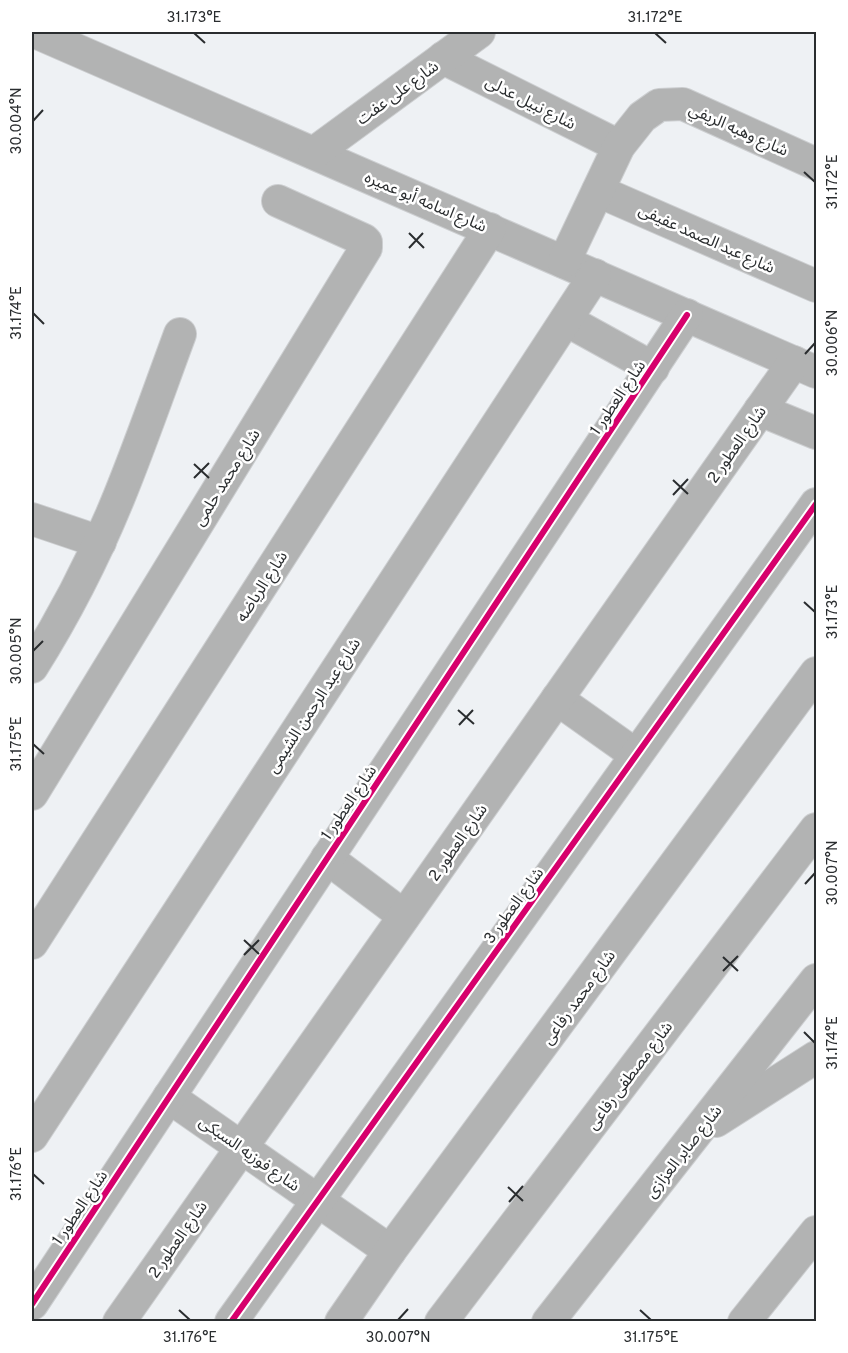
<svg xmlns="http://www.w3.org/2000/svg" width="848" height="1353" viewBox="0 0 848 1353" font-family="Overpass,'Noto Sans Arabic',sans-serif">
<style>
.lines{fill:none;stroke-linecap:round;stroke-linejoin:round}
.minor-casing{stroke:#ccced0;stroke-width:34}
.minor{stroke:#b2b3b3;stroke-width:32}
.cycleway-casing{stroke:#fff;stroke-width:10}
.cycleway{stroke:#d6006c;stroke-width:6}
.ticks{fill:none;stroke:#2a2d2f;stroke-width:2}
.labels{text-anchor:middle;stroke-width:5;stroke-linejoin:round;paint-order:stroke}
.street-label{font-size:16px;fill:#2a2d2f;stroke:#fff}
.neatline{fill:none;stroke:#2a2d2f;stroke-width:2}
.ticks-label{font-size:15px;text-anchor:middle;fill:#2a2d2f}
</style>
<rect width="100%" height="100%" fill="#eef1f4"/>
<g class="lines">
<defs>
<g id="minor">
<polyline points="35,32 816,372"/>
<polyline points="443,58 619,146"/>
<polyline points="314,153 479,32"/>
<polyline points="598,191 816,286"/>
<polyline points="564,262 619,146 642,117 659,105 683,104 816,164"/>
<polyline points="566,320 653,368"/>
<polyline points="760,410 816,433"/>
<polyline points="32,519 100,542"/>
<path d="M32,667C66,613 95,556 119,497C141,443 160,388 180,334"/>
<polyline points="557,699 636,755"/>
<polyline points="32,794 366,248 366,242 364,240 278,201"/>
<polyline points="327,858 404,916"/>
<polyline points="32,943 490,229"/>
<polyline points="169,1097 390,1251"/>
<polyline points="716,1121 816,1057"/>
<polyline points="32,1136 595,275"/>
<polyline points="32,1304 687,315"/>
<polyline points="119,1322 794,362"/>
<polyline points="231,1322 816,504"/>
<polyline points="341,1322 390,1251 816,673"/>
<polyline points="441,1322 816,829"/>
<polyline points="548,1322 816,980"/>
<polyline points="744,1322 816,1232"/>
</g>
</defs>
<use href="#minor" class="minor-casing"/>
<use href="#minor" class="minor"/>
<defs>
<g id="cycleway">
<polyline points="32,1304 687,315"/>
<polyline points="231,1322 816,504"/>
</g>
</defs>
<use href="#cycleway" class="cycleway-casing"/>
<use href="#cycleway" class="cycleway"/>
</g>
<path class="ticks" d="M194,33L205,43M655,33L666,43M33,121L43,110M804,172L815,182M409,233L424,248M409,248L423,233M33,313L44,324M805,354L815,343M194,464L209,478M194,478L209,463M673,480L688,494M673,495L688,479M804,602L815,612M33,651L43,641M458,710L474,724M459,725L473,710M33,744L44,754M805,884L815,873M244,940L259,954M244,955L259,940M723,957L738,971M723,971L738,956M804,1032L815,1043M33,1174L44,1184M508,1187L523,1201M509,1202L523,1186M179,1310L190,1320M640,1310L651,1320M398,1320L408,1309"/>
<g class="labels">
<g class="street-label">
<text transform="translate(397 92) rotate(-36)" y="6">شارع على عفت</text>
<text transform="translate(531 102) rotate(27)" y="6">شارع نبيل عدلى</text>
<text transform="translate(739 129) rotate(24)" y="6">شارع وهبه الريفي</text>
<text transform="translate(426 201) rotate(23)" y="6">شارع اسامه أبو عميره</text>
<text transform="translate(707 238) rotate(24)" y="6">شارع عبد الصمد عفيفى</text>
<text transform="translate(617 397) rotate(-56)" y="6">شارع العطور 1</text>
<text transform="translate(736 444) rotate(-55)" y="6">شارع العطور 2</text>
<text transform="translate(226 477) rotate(-58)" y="6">شارع محمد حلمى</text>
<text transform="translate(261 586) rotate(-57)" y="6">شارع الرياضه</text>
<text transform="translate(313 705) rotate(-57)" y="6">شارع عبد الرحمن الشيمى</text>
<text transform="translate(348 802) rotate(-56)" y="6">شارع العطور 1</text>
<text transform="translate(457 842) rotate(-55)" y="6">شارع العطور 2</text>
<text transform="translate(513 905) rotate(-54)" y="6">شارع العطور 3</text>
<text transform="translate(578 997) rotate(-54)" y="6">شارع محمد رفاعى</text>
<text transform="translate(629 1075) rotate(-53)" y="6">شارع مصطفى رفاعى</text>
<text transform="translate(683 1151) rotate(-52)" y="6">شارع صابر العزازى</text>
<text transform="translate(250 1153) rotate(35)" y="6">شارع فوزيه السبكى</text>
<text transform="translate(79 1207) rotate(-56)" y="6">شارع العطور 1</text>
<text transform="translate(177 1239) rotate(-55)" y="6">شارع العطور 2</text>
</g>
</g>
<rect width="848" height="1353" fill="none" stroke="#ffffff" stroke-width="66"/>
<rect x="33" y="33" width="782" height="1287" class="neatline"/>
<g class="ticks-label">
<text x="194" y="22">31.173°E</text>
<text x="655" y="22">31.172°E</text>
<text transform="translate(16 121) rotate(-90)" y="5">30.004°N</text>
<text transform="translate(832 182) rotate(-90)" y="5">31.172°E</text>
<text transform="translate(16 313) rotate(-90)" y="5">31.174°E</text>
<text transform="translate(832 343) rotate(-90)" y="5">30.006°N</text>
<text transform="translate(832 612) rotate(-90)" y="5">31.173°E</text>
<text transform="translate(16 651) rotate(-90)" y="5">30.005°N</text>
<text transform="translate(16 744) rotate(-90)" y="5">31.175°E</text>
<text transform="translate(832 873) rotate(-90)" y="5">30.007°N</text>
<text transform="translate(832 1043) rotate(-90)" y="5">31.174°E</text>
<text transform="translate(16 1174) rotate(-90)" y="5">31.176°E</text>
<text x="190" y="1342">31.176°E</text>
<text x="398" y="1342">30.007°N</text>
<text x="651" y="1342">31.175°E</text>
</g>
</svg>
